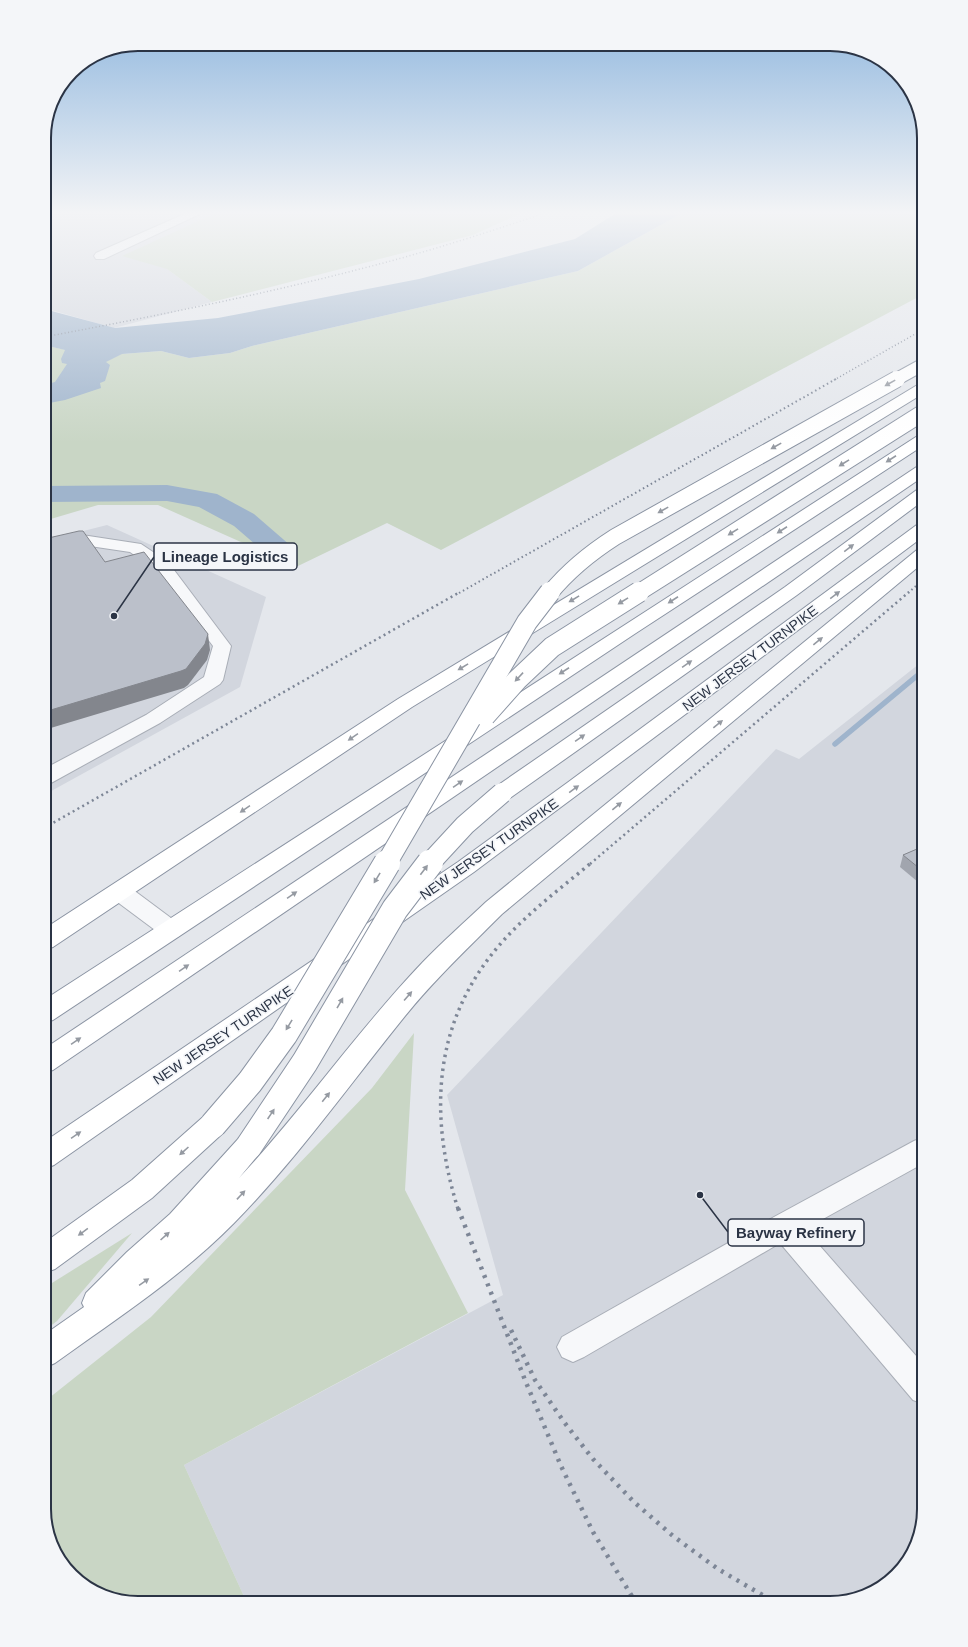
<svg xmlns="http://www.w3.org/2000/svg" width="968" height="1647" viewBox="0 0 968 1647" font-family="Helvetica,sans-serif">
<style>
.built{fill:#d2d6de}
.green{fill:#c9d6c5}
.water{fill:#9fb4cc}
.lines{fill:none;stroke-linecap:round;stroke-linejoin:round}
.stream{stroke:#9fb4cc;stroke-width:5.5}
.river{fill:#9fb4cc;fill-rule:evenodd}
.minor-casing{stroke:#a9aeb7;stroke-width:2}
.highway-casing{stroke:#8b94a3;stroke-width:2}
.minor{fill:#f7f8fa;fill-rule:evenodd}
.highway{fill:#fff;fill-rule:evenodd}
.rail-far4{stroke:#7d8696;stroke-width:1.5;stroke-dasharray:1 2.5;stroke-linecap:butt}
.rail-far3{stroke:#7d8696;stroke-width:2;stroke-dasharray:1.5 3;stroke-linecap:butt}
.rail-far2{stroke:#7d8696;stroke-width:2.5;stroke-dasharray:2 3.5;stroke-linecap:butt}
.rail-far1{stroke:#7d8696;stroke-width:3.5;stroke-dasharray:2.5 4.5;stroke-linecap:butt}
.rail{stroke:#7d8696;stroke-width:4.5;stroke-dasharray:3 6;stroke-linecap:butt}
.highway-bridge-far3-casing{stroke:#8b94a3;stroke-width:14;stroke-linecap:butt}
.highway-bridge-far2-casing{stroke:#8b94a3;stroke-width:18;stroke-linecap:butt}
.highway-bridge-far1-casing{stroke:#8b94a3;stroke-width:22;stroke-linecap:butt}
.highway-bridge-casing{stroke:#8b94a3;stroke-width:28;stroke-linecap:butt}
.highway-bridge-far3{stroke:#fff;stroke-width:12}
.highway-bridge-far2{stroke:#fff;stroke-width:16}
.highway-bridge-far1{stroke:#fff;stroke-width:20}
.highway-bridge{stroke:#fff;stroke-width:26}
.wall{fill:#a1a5ae}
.shaded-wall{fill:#83868d}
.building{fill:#bbc0ca;stroke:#83868d}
.oneway{fill:#959aa2}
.labels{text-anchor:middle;stroke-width:3.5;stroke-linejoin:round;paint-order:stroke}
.street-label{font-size:14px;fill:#2b3445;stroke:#f4f6f9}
.rim{fill:none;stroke:#2b3445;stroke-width:2}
.leader{fill:none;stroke:#2b3445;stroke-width:1.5}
.callout-dot{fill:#2b3445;stroke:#f4f6f9;stroke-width:1.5}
.callout{fill:#f4f6f9;stroke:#2b3445;stroke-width:1.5}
.callout-label{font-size:15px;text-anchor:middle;font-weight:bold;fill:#2b3445}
</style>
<rect width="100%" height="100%" fill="#e4e7ec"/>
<g class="built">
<polygon points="44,212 218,212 185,228 167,269 212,302 114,328 44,308"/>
<polygon points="107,525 266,597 240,687 44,795 44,541"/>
<polygon points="924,660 924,1510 908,1561 872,1593 830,1603 247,1603 184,1465 503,1295 447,1095 776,749 799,759"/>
</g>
<g class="green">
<polygon points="218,212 524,212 473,235 212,302 167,269 122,256"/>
<polygon points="684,212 924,212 924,294 441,550 387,523 298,566 263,552 158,505 98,505 44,521 44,345 66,350 122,354 161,351 189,358 230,353 252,346 578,271"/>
<polygon points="414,1033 405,1190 468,1313 184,1465 247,1603 132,1603 85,1587 54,1551 44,1509 44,1402 151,1317 372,1088"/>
<polygon points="132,1233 57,1321 44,1331 44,1288"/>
</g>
<polygon class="water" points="618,212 684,212 578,271 252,346 230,353 189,358 161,351 122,354 106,362 110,365 105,381 100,383 101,388 65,400 44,404 44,385 55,382 67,364 62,363 61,359 65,350 44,345 44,309 115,328 218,318 419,279 575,239"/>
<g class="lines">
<polyline class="stream" points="835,744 924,670"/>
<polygon class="river" points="167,485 217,494 254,514 291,546 295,552 291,558 281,561 271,558 234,526 199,507 167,501 44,502 44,486"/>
<defs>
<g id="minor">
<polygon points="189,212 204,212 104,259 96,259 94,256 96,253"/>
<polygon points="82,535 141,544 168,562 231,646 223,680 220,684 160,723 51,783 44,785 44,769 146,715 204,677 213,646 156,570 130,552 83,545 61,551 55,550 52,546 55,542"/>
<polygon points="120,884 128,886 179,924 183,930 179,936 171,939 163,936 112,898 108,892 112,886"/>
<polygon points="924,1137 924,1163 805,1229 924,1365 924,1404 913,1400 780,1243 584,1357 573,1362 562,1357 557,1347 562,1337 774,1217 914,1141"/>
</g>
<g id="highway">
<polygon points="924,383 924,393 412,707 53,947 44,950 44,929 398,699 919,384"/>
<polygon points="924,433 924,445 636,633 53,1020 44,1023 44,1000 919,435"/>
<polygon points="924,464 924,476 53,1070 44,1073 44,1049 918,466"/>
<polygon points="924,487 924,500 797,595 510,798 502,800 494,798 491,793 494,788 785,587 918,489"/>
<polygon points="924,523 924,536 474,872 54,1165 44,1169 44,1142 458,862 567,783 918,524"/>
<path d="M924,548V562L502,914C469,947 435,979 405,1016C349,1085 297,1159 234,1223C181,1277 116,1319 55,1363L44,1368V1335L84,1307L82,1303L86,1293L127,1252L170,1214L239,1138L249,1134L259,1138L263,1146L259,1154L239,1178C303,1110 357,1031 422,963C442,942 465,922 486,902L918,549Z"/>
<polygon points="213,1114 223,1117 227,1125 223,1133 152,1198 55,1269 44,1273 44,1243 132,1180 203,1117"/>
</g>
</defs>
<use href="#minor" class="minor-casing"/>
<use href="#highway" class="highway-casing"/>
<use href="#minor" class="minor"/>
<use href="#highway" class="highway"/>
<g class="rail-far4">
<path d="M44,337C150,317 256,296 360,269C424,253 486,233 548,212"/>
<polyline points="834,380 924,329"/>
</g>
<g class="rail-far3">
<polyline points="459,593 836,379"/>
<polyline points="908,593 924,579"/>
</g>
<g class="rail-far2">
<polyline points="44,828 460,592"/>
<polyline points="590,864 909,592"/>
</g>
<path class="rail-far1" d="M458,1209C428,1113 433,1019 503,941C529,912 561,888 591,863"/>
<g class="rail">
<polyline points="458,1208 525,1380 561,1466 593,1532 636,1603"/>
<polyline points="511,1330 535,1380 564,1422 593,1459 634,1502 673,1536 718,1569 776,1603"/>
</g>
<defs>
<polyline id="highway-bridge-far3" points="895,380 924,364"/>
<g id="highway-bridge-far2">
<path d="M550,593C569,570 590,553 615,537L897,379"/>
<polyline points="638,593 924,412"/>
</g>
<g id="highway-bridge-far1">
<polyline points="485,716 517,680 552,647 639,592"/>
<polyline points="386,864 527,622 550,592"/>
<polyline points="429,864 465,825 502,793"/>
</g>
<g id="highway-bridge">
<polyline points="213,1125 250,1082 284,1035 387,863"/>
<polyline points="249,1146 305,1062 395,909 430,863"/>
</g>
</defs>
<use href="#highway-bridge-far3" class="highway-bridge-far3-casing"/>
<use href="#highway-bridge-far2" class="highway-bridge-far2-casing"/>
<use href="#highway-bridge-far1" class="highway-bridge-far1-casing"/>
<use href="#highway-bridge" class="highway-bridge-casing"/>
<use href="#highway-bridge-far3" class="highway-bridge-far3"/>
<use href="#highway-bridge-far2" class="highway-bridge-far2"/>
<use href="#highway-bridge-far1" class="highway-bridge-far1"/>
<use href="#highway-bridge" class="highway-bridge"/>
</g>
<polygon class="wall" points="924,846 924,887 900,867 903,855"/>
<polygon class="shaded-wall" points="208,634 210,650 207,660 188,685 184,688 44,730 44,712"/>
<g class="building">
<polygon points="79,531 83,531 105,562 144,552 208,634 205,644 186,669 181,671 44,712 44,539"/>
<polygon points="924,846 924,872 903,855"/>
</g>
<defs><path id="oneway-solid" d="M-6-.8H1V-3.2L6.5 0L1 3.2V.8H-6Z"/></defs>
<g class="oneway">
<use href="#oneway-solid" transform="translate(890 383) rotate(151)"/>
<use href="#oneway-solid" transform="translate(776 446) rotate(151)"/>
<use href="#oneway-solid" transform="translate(891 459) rotate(147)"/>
<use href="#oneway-solid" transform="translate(844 463) rotate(148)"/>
<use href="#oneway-solid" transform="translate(663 510) rotate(151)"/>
<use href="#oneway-solid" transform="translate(782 530) rotate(147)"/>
<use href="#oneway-solid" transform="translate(733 532) rotate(148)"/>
<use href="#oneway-solid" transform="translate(849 548) rotate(-37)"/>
<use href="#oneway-solid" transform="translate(835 595) rotate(-37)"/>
<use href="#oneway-solid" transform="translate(574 599) rotate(149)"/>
<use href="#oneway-solid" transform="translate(673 600) rotate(147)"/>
<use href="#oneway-solid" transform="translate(623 601) rotate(148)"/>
<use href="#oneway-solid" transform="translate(818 641) rotate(-39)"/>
<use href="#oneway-solid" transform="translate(687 664) rotate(-35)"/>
<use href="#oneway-solid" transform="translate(463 667) rotate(149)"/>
<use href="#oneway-solid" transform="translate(564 671) rotate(147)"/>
<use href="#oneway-solid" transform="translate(519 677) rotate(133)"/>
<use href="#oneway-solid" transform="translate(718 724) rotate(-39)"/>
<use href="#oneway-solid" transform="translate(353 737) rotate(146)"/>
<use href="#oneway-solid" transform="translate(580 738) rotate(-35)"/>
<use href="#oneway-solid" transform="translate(458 784) rotate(-34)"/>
<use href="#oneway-solid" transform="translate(574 789) rotate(-36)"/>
<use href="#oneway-solid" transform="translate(617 806) rotate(-39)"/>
<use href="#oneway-solid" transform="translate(245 809) rotate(146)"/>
<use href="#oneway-solid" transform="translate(424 870) rotate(-53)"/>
<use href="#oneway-solid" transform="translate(377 878) rotate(121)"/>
<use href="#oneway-solid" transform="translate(292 895) rotate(-34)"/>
<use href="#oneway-solid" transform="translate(184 968) rotate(-34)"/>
<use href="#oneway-solid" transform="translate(408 996) rotate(-49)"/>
<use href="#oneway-solid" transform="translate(340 1003) rotate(-60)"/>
<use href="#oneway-solid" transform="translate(289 1025) rotate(121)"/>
<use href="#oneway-solid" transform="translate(76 1041) rotate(-34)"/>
<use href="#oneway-solid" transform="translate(326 1097) rotate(-51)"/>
<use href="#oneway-solid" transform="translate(271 1114) rotate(-56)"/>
<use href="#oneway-solid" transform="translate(76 1135) rotate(-34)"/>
<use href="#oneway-solid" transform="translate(184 1151) rotate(138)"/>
<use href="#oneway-solid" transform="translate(241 1195) rotate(-47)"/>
<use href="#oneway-solid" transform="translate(83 1232) rotate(144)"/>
<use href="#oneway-solid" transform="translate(165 1236) rotate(-42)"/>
<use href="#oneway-solid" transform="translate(144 1282) rotate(-35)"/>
</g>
<linearGradient id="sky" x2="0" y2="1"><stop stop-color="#8bb4dd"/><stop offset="0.48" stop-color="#f3f4f6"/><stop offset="1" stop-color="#f3f4f6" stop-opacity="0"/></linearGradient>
<rect width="968" height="443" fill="url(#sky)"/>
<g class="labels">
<g class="street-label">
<text transform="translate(750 658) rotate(-37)" y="5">NEW JERSEY TURNPIKE</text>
<text transform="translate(489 849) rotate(-35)" y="5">NEW JERSEY TURNPIKE</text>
<text transform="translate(223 1035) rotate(-34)" y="5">NEW JERSEY TURNPIKE</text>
</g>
</g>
<path d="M0 0H968V1647H0ZM138 51H830A87 87 0 0 1 917 138V1509A87 87 0 0 1 830 1596H138A87 87 0 0 1 51 1509V138A87 87 0 0 1 138 51Z" fill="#f4f6f9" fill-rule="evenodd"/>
<path class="rim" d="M138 51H830A87 87 0 0 1 917 138V1509A87 87 0 0 1 830 1596H138A87 87 0 0 1 51 1509V138A87 87 0 0 1 138 51Z"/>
<path class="leader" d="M114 616L154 557M700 1195L728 1232"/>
<g class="callout-dot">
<circle cx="114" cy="616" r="4"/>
<circle cx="700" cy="1195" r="4"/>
</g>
<g class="callout">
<rect x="154" y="543" width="143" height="27" rx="4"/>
<rect x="728" y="1219" width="136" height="27" rx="4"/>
</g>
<g class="callout-label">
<text x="225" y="562">Lineage Logistics</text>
<text x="796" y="1238">Bayway Refinery</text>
</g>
</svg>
